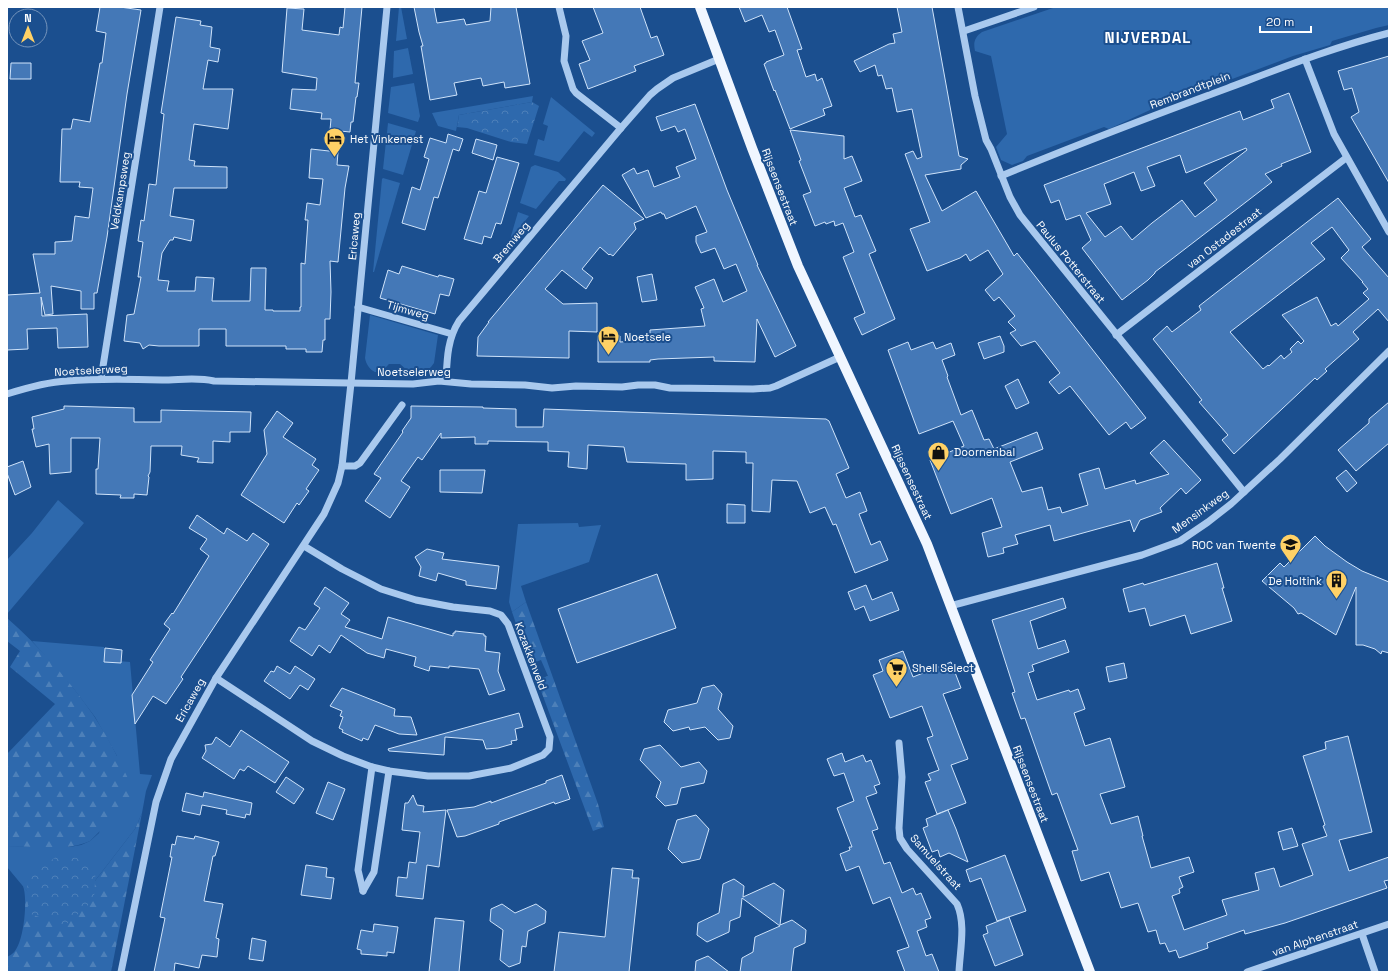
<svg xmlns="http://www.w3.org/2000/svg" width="1396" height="979" viewBox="0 0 1396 979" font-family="'Space Grotesk',sans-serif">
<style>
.green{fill:#2e69ad}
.forest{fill:url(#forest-firs)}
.park{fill:url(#park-crowns)}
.building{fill:#4478b7;stroke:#cfe3fa;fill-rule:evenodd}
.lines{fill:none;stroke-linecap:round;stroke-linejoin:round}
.minor{stroke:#a9c9ee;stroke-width:7}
.major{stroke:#f0f6ff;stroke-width:10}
.labels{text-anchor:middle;stroke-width:4;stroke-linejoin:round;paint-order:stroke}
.street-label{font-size:11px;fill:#fff;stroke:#1b4f8f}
.poi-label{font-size:11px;fill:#fff;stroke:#1b4f8f;text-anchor:start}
.district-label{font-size:15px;font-weight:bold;letter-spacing:1px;fill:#fff;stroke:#1b4f8f}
</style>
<defs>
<pattern id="forest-firs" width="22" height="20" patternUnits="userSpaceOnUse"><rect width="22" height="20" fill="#2e69ad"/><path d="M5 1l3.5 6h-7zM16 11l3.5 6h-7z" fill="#4d80b9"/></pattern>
<pattern id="park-crowns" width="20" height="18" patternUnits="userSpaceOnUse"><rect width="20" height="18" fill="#2e69ad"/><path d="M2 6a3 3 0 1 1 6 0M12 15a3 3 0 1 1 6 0" fill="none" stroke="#4d80b9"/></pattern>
</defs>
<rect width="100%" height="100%" fill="#1b4f8f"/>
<g class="green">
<polygon points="399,7 401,7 407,39 396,41"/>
<path d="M1056,7H1389V25L1376,28L1332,41L1330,45L1293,56L1211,87L1205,83L1153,102L1150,110L1109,129L1104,127L1027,156L1023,161L1012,165L1001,160L996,147L1007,134L991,56L975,51C973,42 975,37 982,32Z"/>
<polygon points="408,48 413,74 393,78 394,51"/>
<polygon points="414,83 420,116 418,122 388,113 391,87"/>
<polygon points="533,96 532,102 459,115 456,131 438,126 432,113"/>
<polygon points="551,97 595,133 592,137 584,131 559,162 534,155 538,139 544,141 548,126 543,124"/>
<polygon points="388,123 416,131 403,175 383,169"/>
<polygon points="535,165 558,172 566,179 565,181 559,181 536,209 520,203 531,167"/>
<polygon points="383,178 400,183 374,272 373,272 382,179"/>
<polygon points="518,212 529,216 514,235 513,244 509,243"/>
<path d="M370,315L438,335L434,363L431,367L424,373L409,372L400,364H389C387,366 384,370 382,371C373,376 366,365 365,358Z"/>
<polygon points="58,500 84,523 7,614 7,560 32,533"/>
<polygon points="578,523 579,527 601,525 589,562 521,586 526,602 512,612 509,602 518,524"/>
<polygon points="32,641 104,647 106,660 130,662 140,774 152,775 146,791 142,813 135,829 91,886 51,920 7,867 7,846 69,847 81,845 90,841 99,833 117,756 95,717 73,688"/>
</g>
<g class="forest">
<polygon points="526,602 598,804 604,827 593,831 537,680 548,676 541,660 530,664 512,612"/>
<path d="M7,618C40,647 69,680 94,716C110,740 123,768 136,795L90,841C66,852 33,846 7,846V754L55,704L10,667L20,651L7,641Z"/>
<path d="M142,813L111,972H7V957C9,956 13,954 15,951C24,940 28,899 23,886L51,919L91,886L135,829Z"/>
</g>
<g class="park">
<polygon points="532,102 539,106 527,144 511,142 467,128 457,127 459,115"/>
<polygon points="60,854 96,863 94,900 64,926 28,913 27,878"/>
</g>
<g class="building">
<polygon points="100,7 120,7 141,10 127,94 107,237 97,293 94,293 94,309 81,309 81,291 51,286 53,314 45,315 41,297 42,316 87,314 88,347 58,348 57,328 27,329 28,349 7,350 7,295 40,293 33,254 55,254 55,242 72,241 75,216 89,218 93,188 79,187 80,182 60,182 62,129 71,129 73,119 90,122 100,63 102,63 106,33 96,31"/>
<polygon points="345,7 362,7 355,83 359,83 357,97 356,97 353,122 351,122 350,132 330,130 331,119 321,119 322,113 290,109 292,89 316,90 317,78 282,72 287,8 304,9 302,30 339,35 340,27 343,28"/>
<polygon points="414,7 434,7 437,23 464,19 466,25 490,21 491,7 516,7 530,84 505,88 504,82 483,86 481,78 454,83 457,95 430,100 421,46 423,46 419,32"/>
<polygon points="593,7 640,7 651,38 657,36 664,55 634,66 636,71 588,89 579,64 590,60 582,41 603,33"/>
<polygon points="739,7 787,7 802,49 797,50 806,77 815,74 817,81 822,78 832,106 823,109 825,115 790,129 775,90 774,91 764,64 766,63 766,62 784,55 775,30 769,32 762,15 745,22"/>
<polygon points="897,7 932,7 959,156 968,159 961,165 961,169 925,175 942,211 976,191 1014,256 1017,253 1146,418 1131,429 1126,422 1109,435 1070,386 1059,394 1049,382 1060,373 1035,341 1021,346 1010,333 1016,330 1008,322 1015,316 999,297 994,301 985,290 1003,274 988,250 970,261 966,254 960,258 927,271 910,229 930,222 905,154 913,151 917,159 922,157 912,109 897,112 892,88 886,89 882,75 878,76 875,65 860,72 854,61 889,44 895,43 893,34 902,32"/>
<polygon points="176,17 201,21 200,25 212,27 210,47 220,49 218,62 208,60 203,89 233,89 228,129 194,124 189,160 195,161 194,166 227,167 227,188 174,188 170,216 194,220 191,241 174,237 173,240 170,240 162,253 158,280 169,281 167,291 195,291 196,277 214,278 212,301 250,301 251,268 266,268 265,310 273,310 273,311 300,311 300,307 301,307 301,263 305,264 308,220 305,220 307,203 320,205 323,179 309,178 311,149 338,152 337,165 349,166 345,188 338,262 330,261 331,292 330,319 325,319 325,340 323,340 322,352 306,352 306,349 286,349 286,346 226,346 226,329 199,329 199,346 159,346 149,345 143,349 140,343 124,341 127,315 134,314 141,277 138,277 143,242 138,241 141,220 144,221 149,184 156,185 164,114 161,113"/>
<polygon points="1389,56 1389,183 1351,117 1359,112 1352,88 1344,90 1338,71"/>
<polygon points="11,63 31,63 31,79 10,79"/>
<path d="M1289,93L1311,152L1281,164L1282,166L1265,174L1272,182L1155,272V273L1148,280L1122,300L1082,248L1091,240L1080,215L1066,220L1059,200L1051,203L1044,185L1240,111L1243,120L1274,108L1271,100ZM1246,148L1247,150L1204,183L1217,200L1195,217L1182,200L1152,223L1132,240L1121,226L1105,237L1086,213L1111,204L1104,184L1134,172L1141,191L1155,186L1147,167L1180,155L1186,173Z"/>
<polygon points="695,104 727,190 758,265 757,265 796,346 775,357 757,319 755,362 714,361 714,357 658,359 650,360 650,362 598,362 598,336 620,336 620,342 650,340 650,330 705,326 701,309 704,308 695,287 714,279 723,302 747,291 736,264 724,269 715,248 701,253 696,242 696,236 707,232 696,206 666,219 664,214 662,214 661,212 646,218 622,175 634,168 637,174 648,170 654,187 680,177 676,167 696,159 685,129 678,132 675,126 661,131 656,117"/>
<polygon points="790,130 844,136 844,159 852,156 862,181 844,188 855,217 861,215 876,251 869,254 895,319 862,335 854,318 865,313 843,257 854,252 843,223 835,226 834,221 826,224 825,222 815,226 803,195 811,192 799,161 801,160"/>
<polygon points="448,134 463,139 459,151 453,149 438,198 434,197 425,230 402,223 412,187 420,190 429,159 424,157 430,138 446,143"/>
<polygon points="476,139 497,145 493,160 472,153"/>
<polygon points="497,157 519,163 501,224 496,223 491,238 484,236 482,244 464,239 479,191 486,193"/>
<polygon points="603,185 644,219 634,223 636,229 613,256 610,254 609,255 600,247 582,269 593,278 586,289 562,270 545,289 563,304 597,303 597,332 569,331 569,358 477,356 478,337 489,322 488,322"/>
<path d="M1338,198L1371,239L1362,247L1389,278V322L1378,309L1353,332L1359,339L1325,369L1327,371L1317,380L1315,378L1234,454L1222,440L1228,435L1199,402L1202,400L1153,339L1167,326L1172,332L1201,310L1199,306ZM1332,227L1349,250L1341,258L1363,282H1362L1368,289L1363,293L1369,299L1338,326L1336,323L1331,326L1317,297L1282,315L1304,341L1301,344L1298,341L1290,349L1292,352L1284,359L1281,355L1269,366L1268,365L1263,369L1230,332L1325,259L1311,243Z"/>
<polygon points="402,266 438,277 439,275 454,279 449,296 440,294 435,314 380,298 388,270 399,274"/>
<polygon points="652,274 657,300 642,302 637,277"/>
<polygon points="1000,336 1004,346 1004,352 984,359 978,343"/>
<polygon points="908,342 911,350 933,342 936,349 951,343 955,355 942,360 948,376 947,377 961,415 972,410 984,440 989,439 994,449 1037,432 1043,449 1010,462 1022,492 1042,487 1048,510 1060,507 1062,513 1088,505 1079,474 1099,468 1105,489 1135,480 1136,484 1169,474 1150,453 1164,440 1201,480 1186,494 1181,488 1160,508 1162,512 1140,520 1134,532 1130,520 1054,541 1050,525 1015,535 1018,544 1003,548 1004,553 988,557 982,533 1002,527 992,498 951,514 930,460 964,446 953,421 919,434 888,350"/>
<polygon points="1018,379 1029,403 1016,409 1005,386"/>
<polygon points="1389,402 1389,443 1356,471 1338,450 1369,423 1369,419"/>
<polygon points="64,406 134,408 134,422 161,422 161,410 251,412 250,432 230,432 230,442 213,441 213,463 197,462 199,458 181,455 182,446 151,446 150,472 148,476 149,477 147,495 134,494 134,498 120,498 121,495 96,494 96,469 98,469 100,438 71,438 71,472 50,474 49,444 36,447 32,429 34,429 32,417 64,409"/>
<polygon points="411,406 483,407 483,408 516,409 516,427 543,427 544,409 826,419 829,421 849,468 836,474 846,498 860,492 867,511 859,514 871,545 880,541 888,560 855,573 836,524 833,525 825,507 810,513 797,481 772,480 770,512 752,511 753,463 746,463 746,452 713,451 713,479 686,480 686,464 627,462 624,447 588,445 587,469 568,467 569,452 548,451 548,442 488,441 488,444 475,444 475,437 441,438 441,433 422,460 418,457 401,481 410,487 390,518 365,501 381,478 374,474 403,432 402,431 411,418"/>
<polygon points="277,411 293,423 283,437 316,459 312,465 319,470 306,489 309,491 299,505 297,503 284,523 241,495 267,454 264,430"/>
<polygon points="23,461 31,487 15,495 7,473 7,467"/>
<polygon points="440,470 485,470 482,493 440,492"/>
<polygon points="1346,470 1357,483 1347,492 1336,478"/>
<polygon points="727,504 745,505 745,523 727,523"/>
<polygon points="197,515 224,534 227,528 247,541 253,533 269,544 181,677 183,679 166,704 153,696 135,724 132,695 153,662 150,660 170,629 164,624 172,613 173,614 209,556 200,549 207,539 189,528"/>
<polygon points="1315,536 1325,546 1347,562 1362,571 1389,582 1389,653 1382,651 1381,654 1375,649 1363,645 1356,645 1356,587 1336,635 1301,613 1298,614 1294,608 1262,581 1280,563 1284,567"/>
<polygon points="427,549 444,553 442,559 499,566 496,589 466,585 466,581 438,573 436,581 419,576 421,567 415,557"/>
<polygon points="1217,563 1224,588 1222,588 1232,621 1191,634 1185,615 1150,626 1145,608 1129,612 1123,589 1143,583 1144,585"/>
<polygon points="657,574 676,628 577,663 558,609"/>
<polygon points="866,585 872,600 892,592 899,610 870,621 864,606 855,610 848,592"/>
<polygon points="325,587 349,603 341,614 350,620 345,627 382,639 388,617 453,636 453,633 455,633 455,631 484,634 484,636 486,636 485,651 500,653 498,671 505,690 489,695 479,669 449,666 449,668 430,666 429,671 414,666 416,657 386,649 384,658 367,653 341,635 330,653 319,645 312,656 290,641 299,627 305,630 320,608 314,604"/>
<polygon points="1063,598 1066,608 1030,621 1038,649 1065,640 1069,652 1032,665 1034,671 1028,673 1037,700 1069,690 1070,692 1078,689 1085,709 1074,713 1085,746 1110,738 1125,787 1100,794 1111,824 1138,816 1143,836 1142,836 1151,868 1189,857 1194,872 1179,877 1183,887 1179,889 1180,893 1172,896 1184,930 1227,915 1222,900 1259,890 1255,873 1274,868 1280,887 1313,875 1302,844 1327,836 1323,826 1325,825 1303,756 1326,749 1325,742 1348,736 1372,832 1339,840 1349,871 1389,857 1389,880 1384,881 1387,888 1285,923 1245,934 1244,930 1207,943 1208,948 1179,958 1176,950 1169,952 1165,943 1160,944 1156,930 1148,932 1138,903 1121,908 1109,872 1081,881 1072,851 1078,850 1057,793 1052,795 1025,718 1021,719 1012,693 1015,692 992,620"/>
<polygon points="105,648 122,650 121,663 104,662"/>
<polygon points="903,651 913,677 951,662 961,688 943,694 968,759 951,765 966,803 937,814 925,782 931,780 928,774 939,770 927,738 933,736 922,706 890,718 873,675 883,671 879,660"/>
<polygon points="1124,663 1127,678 1109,682 1106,667"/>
<polygon points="277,666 290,674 295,666 315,679 308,690 300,685 290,699 264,681 271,671 274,672"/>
<polygon points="714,685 722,694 718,709 733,726 730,738 718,740 705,727 690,730 689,727 673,731 664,722 668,710 697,703 702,688"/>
<polygon points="342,688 395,709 394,716 411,717 417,735 399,734 375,725 368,740 363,738 362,741 342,732 343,730 339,728 343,717 340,716 342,711 330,706"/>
<polygon points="519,713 523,727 515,729 517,740 511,741 512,744 498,748 486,749 483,740 445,737 444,755 389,751 388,749"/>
<polygon points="241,730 289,762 275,783 248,766 244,771 240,769 234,779 202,758 206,751 205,745 212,744 216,737 230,747"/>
<polygon points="660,745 681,767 699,762 707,771 704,783 681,788 677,804 665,806 656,797 661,782 640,760 644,749"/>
<polygon points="842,753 845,762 863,755 866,762 871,760 880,784 874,786 877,793 866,797 878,829 872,831 884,864 890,862 902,893 913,888 916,895 921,893 931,918 925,920 927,927 917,931 926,956 932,954 939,972 905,972 897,951 909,947 890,897 873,904 859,866 846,871 840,854 850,850 849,847 852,847 837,808 854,801 844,773 834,776 827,759"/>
<polygon points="562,775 570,799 555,804 554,802 499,822 499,824 465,836 457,837 447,810 474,807 491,801 491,803 546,783 546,781"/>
<polygon points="286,777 304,789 294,804 276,792"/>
<polygon points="328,782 345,789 333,820 316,813"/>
<polygon points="204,792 252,803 250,815 246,814 245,818 226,814 227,810 202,805 200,815 182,811 186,793 203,797"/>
<polygon points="413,795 417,805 424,806 423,812 446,810 439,867 427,865 423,899 396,896 398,877 407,878 409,862 416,863 420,832 402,830 405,803 408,803"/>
<polygon points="948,810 956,829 968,862 949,853 940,857 938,850 932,852 923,828 928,826 926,819"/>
<polygon points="696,815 709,829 700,859 682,863 668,849 677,820"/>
<polygon points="1292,828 1298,846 1283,850 1278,832"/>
<polygon points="177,836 194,839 195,836 219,842 215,856 213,856 204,901 223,904 216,938 219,939 217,957 202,955 199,968 175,963 174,972 154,972 165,918 160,917 172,857 170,857 172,844 175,845"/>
<polygon points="1005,855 1026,911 997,921 981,878 970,882 966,870"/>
<polygon points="306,865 327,868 326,877 334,878 331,899 301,895"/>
<polygon points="612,868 633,870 632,878 639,878 629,972 554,972 559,932 605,937"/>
<polygon points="734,879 744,886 743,897 774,883 784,890 780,925 792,920 806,930 805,943 794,948 791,972 740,972 742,958 753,952 755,937 780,926 742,898 740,917 730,921 729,932 707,942 697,935 698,923 719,913 723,884"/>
<polygon points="502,904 515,913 536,904 546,911 545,923 528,931 526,947 522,946 520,963 509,967 500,960 503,930 490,921 491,909"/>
<polygon points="1009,917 1023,955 995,966 983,935 988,933 986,926"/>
<polygon points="435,918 464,921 459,972 429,972"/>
<polygon points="374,924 398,927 394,953 387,952 387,956 361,954 361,950 357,949 361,930 373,932"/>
<polygon points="252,938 266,941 263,961 249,959"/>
<polygon points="708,956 729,972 695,972 696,961"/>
</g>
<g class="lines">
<g class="minor">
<polyline points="559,7 566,36 564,61 573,89 576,93 621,128"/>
<polyline points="958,7 975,96 986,140 991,149 1010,197 1020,215 1244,492"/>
<polyline points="964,31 1034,7"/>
<polyline points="1305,59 1334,134 1389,232"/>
<path d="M1001,176C1076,145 1152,116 1228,88C1281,68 1334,47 1389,33"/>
<polyline points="358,307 452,334"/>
<polyline points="1116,335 1346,158"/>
<polyline points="101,379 160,7"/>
<path d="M446,381C447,360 447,340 459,321L621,128L650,95L657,89L673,78L719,59"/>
<path d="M7,394C26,388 47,382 67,381C99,378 131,379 162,380C180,380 197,377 214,381L413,384L439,381L471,384L525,385L552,388L576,386L622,387L638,385H655L670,388L753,389L770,388L776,386L840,357"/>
<polyline points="342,466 355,466 360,463 402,405"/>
<polyline points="950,606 1142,555 1180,541 1208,522 1231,504 1280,459 1389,351"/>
<polyline points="216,678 312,741 343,756 372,767 389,771 428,776 469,776 511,768 543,755 549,749 550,737 508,624 501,615 490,611 453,607 416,600 381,589 342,569 304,546"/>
<path d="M899,743L902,777L899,828L900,838L907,849L957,904C966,924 960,950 959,972"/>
<polyline points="363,891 358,870 372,767"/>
<polyline points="363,891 374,872 389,771"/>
<polyline points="1362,934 1375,972"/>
<polyline points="121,972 156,802 171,759 216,678 324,514 338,483 342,466 351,383 387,7"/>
<polyline points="1247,972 1389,924"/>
</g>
<polyline class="major" points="700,7 752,148 798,266 927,544 1090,972"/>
</g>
<defs>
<symbol id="hotel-pin" viewBox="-11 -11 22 30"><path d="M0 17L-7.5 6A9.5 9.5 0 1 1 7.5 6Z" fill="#ffd166" stroke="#1b4f8f"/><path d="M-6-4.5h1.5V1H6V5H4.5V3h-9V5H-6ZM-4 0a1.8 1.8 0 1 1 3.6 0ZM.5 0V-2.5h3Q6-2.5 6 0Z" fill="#111"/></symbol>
<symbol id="shop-pin" viewBox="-11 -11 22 30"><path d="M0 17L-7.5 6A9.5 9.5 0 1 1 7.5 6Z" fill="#ffd166" stroke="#1b4f8f"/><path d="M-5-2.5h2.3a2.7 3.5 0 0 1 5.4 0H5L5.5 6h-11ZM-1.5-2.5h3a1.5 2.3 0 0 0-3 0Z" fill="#111"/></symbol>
<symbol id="university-pin" viewBox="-11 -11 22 30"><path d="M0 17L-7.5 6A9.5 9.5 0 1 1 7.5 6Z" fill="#ffd166" stroke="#1b4f8f"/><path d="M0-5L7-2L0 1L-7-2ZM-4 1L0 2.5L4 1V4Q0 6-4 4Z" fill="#111"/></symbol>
<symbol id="building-pin" viewBox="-11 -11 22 30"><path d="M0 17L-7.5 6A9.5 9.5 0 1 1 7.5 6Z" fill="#ffd166" stroke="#1b4f8f"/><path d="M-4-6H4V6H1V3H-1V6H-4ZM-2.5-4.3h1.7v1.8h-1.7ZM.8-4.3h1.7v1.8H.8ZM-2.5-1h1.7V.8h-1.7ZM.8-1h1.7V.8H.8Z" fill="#111"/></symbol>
<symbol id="supermarket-pin" viewBox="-11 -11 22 30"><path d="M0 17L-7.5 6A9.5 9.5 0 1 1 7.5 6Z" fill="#ffd166" stroke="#1b4f8f"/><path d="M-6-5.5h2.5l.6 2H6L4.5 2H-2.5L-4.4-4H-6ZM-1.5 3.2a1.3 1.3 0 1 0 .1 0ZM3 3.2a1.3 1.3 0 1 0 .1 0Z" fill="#111"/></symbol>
</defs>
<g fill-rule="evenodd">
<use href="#hotel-pin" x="322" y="126" width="25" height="34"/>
<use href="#hotel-pin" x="596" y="324" width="25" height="34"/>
<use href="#shop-pin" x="926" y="440" width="25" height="34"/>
<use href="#university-pin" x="1278" y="532" width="25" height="34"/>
<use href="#building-pin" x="1324" y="568" width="25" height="34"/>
<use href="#supermarket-pin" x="884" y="656" width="25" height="34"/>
</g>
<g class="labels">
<g class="street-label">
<text transform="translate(1190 90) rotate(-21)" y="4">Rembrandtplein</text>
<text transform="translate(780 187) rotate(69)" y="4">Rijssensestraat</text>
<text transform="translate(120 191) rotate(-81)" y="4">Veldkampsweg</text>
<text transform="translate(354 236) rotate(-85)" y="4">Ericaweg</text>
<text transform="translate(1224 238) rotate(-38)" y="4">van Ostadestraat</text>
<text transform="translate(511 242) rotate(-50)" y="4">Bremweg</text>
<text transform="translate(1071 262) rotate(51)" y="4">Paulus Potterstraat</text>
<text transform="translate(408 310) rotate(16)" y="4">Tijmweg</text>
<text transform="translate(91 370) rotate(-3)" y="4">Noetselerweg</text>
<text x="414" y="376">Noetselerweg</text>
<text transform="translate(912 482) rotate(65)" y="4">Rijssensestraat</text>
<text transform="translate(1200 511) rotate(-36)" y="4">Mensinkweg</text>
<text transform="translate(531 656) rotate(69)" y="4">Kozakkenveld</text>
<text transform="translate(190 700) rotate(-61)" y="4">Ericaweg</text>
<text transform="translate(1031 784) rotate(69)" y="4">Rijssensestraat</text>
<text transform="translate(936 862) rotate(48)" y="4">Samuelstraat</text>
<text transform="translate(1315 938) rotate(-19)" y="4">van Alphenstraat</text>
</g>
<g class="poi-label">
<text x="350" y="143">Het Vinkenest</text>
<text x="624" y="341">Noetsele</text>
<text x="954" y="456">Doornenbal</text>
<text x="1276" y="549" text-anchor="end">ROC van Twente</text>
<text x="1322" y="585" text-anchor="end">De Holtink</text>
<text x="912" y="672">Shell Select</text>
</g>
<g class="district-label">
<text x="1148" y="43">NIJVERDAL</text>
</g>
</g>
<rect width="1396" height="979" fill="none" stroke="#ffffff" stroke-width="16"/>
<g transform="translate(28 28)"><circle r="19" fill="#1b4f8f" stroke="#7695bc"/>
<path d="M0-3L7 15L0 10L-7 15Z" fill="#ffd166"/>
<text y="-6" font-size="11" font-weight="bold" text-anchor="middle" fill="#ffffff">N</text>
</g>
<path d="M1260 26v6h51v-6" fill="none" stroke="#ffffff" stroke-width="2"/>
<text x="1266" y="26" font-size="12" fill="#ffffff" stroke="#1b4f8f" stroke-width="3" paint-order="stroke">20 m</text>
</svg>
